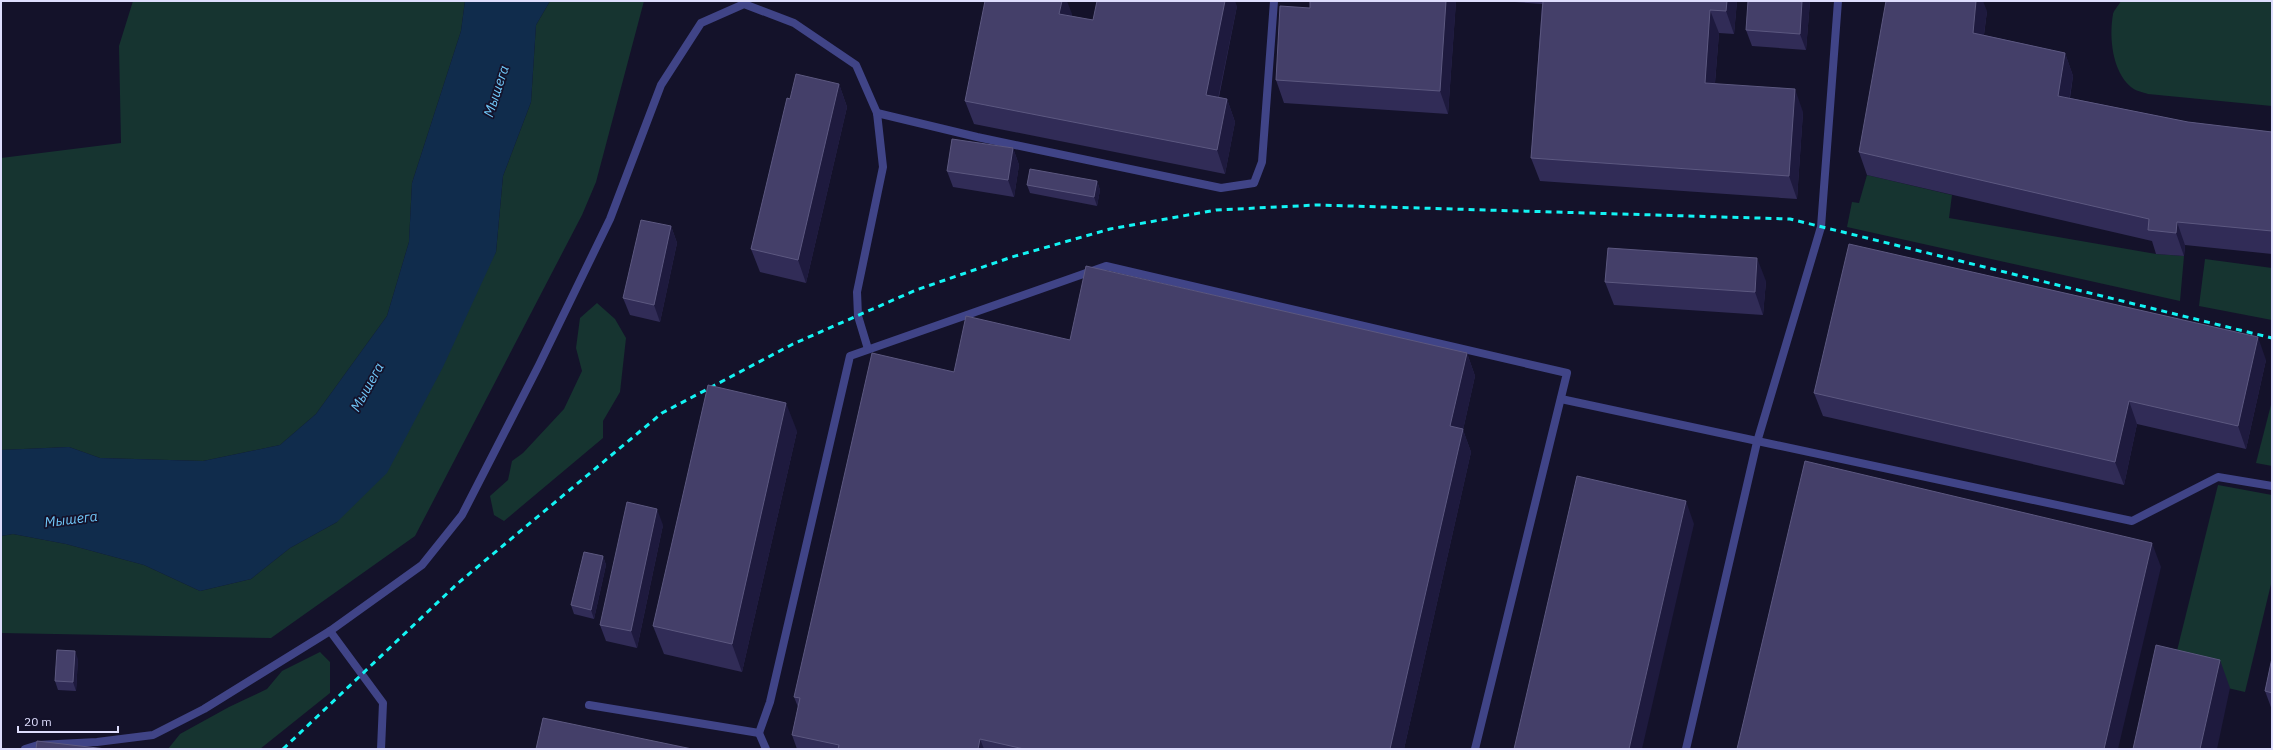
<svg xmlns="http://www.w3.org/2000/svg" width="2273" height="750" viewBox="0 0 2273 750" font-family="'IBM Plex Sans',sans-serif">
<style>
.green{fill:#163430}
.water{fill:#102c4c}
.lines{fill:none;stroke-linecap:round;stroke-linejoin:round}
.service{stroke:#404487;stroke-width:8}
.rail{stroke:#13f4f4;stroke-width:3;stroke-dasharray:6 5;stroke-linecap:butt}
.wall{fill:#312c57}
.shaded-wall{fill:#1e1a3e}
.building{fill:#443f69;stroke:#5c5880}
.labels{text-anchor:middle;stroke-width:3.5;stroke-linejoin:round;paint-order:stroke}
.water-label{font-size:14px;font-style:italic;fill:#70c7f8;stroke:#14122a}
</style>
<rect width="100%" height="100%" fill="#14122a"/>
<g class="green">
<polygon points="133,1 465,1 461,31 412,183 409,242 387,316 316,414 280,445 203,461 100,458 69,447 1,450 1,158 121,143 119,46"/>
<polygon points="550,1 644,1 596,182 582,215 415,536 271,638 1,633 1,536 13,534 66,544 144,565 200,591 251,579 290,548 337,522 496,252 503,176 531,102 536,25"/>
<path d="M2121,1H2272V106L2148,94C2143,92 2135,91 2131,87C2112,71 2109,37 2113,14C2114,10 2119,5 2121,1Z"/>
<polygon points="1867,175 1952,195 1949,218 2156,254 2184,256 2180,301 1847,227 1852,202 1859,203"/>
<polygon points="2205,259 2272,268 2272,320 2199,306"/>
<polygon points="597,303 615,319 626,338 620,392 603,421 603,438 504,521 494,515 490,496 508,480 512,461 523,453 564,409 582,371 576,348 580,318"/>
<polygon points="2272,401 2272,466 2256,463"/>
<polygon points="2218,485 2272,495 2272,580 2245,692 2171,675"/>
<polygon points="320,652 330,662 330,693 260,749 168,749 180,734 229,707 267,689 282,671"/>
</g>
<polygon class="water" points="465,1 550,1 536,25 531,102 503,176 496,252 443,367 387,473 337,522 290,548 251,579 200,591 144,565 66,544 13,534 1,536 1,450 69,447 100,458 203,461 280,445 316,414 387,316 409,242 412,183 461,31"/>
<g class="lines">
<g class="service">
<polyline points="877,113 977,137 1221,188 1254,183 1262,162 1274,1"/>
<polyline points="1561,399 2132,521 2218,477 2272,486"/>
<polyline points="330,631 383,703 381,749"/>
<polyline points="589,705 759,733 770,702 850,356 1106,266 1567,373 1475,749"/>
<polyline points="759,733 766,749"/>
<polyline points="25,749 38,745 97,742 153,735 204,709 330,631 422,565 462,515 539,365 610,219 661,85 701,23 744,4 794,23 856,65 877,113 883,167 857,292 858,316 868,349"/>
<polyline points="1686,749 1757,442 1821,227 1838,1"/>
</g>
<polyline class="rail" points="283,749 457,584 662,413 793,344 916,290 1012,257 1110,229 1216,210 1317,205 1790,219 2272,338"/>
</g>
<g class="wall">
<polygon points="1310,1 1456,1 1448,114 1284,103 1276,80 1310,8"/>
<polygon points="1500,1 1737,1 1734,34 1719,33 1715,83 1803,112 1797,199 1540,181 1531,158 1542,4"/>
<polygon points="1748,1 1810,1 1806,50 1752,46 1746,30"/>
<polygon points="1237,6 1219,97 1227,99 1235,122 1225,174 974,124 965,101 1072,14 1072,16 1093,20"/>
<polygon points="1987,11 1984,35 2065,53 2073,76 2070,98 2188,122 2272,132 2272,254 2185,245 2184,256 2156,254 2152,241 1867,175 1859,152"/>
<polygon points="839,84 847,107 806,283 760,272 751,249 790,99"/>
<polygon points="1013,148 1019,165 1014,197 953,187 947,171"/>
<polygon points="1097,181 1100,190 1097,206 1030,193 1027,185"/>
<polygon points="671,226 677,243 660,322 630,315 623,298"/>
<polygon points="1766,281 1763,315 1614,305 1605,282"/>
<polygon points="1070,340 1467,353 1475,376 1463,430 1471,452 1404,749 797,749 792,735 798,707 794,697 954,372"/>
<polygon points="2266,360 2246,449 2137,424 2124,485 1823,416 1814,393"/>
<polygon points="797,431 742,672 664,654 653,626"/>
<polygon points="663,525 637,648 606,641 600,625"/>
<polygon points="603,556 606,565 594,619 574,614 571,605"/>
<polygon points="2272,658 2272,710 2265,691"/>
<polygon points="78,659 76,691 58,690 55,681"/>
</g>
<g class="shaded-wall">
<polygon points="1062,1 1067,1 1072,14 1068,37 1059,14"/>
<polygon points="1225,1 1235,1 1237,6 1214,118 1206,95"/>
<polygon points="1446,1 1456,1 1448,114 1440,91"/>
<polygon points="1727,1 1737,1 1734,34 1726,11"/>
<polygon points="1802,1 1810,1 1806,50 1800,34"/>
<polygon points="1976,1 1983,1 1987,11 1981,56 1973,33"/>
<polygon points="1710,10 1719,33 1713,106 1705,83"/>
<polygon points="2065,53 2073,76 2066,119 2058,96"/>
<polygon points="839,84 847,107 806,283 798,260"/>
<polygon points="1795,89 1803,112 1797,199 1789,176"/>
<polygon points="1227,99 1235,122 1225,174 1217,150"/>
<polygon points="1013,148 1019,165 1014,197 1008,180"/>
<polygon points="1097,181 1100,190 1097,206 1094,197"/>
<polygon points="2177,222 2185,245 2184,256 2176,233"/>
<polygon points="671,226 677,243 660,322 654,305"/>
<polygon points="1757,258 1766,281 1763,315 1755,292"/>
<polygon points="2258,337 2266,360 2246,449 2238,426"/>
<polygon points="1467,353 1475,376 1463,430 1471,452 1404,749 1390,749 1450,426"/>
<polygon points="2129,401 2137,424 2124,485 2115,462"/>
<polygon points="786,403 797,431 742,672 732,644"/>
<polygon points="1686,501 1694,524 1642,749 1629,749"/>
<polygon points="657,509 663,525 637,648 631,631"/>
<polygon points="2152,543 2161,567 2118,749 2104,749"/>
<polygon points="603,556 606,565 594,619 591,610"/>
<polygon points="75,651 78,659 76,691 73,682"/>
<polygon points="2220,660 2230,688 2217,749 2200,749"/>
<polygon points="980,739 984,749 978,749"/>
</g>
<g class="building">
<polygon points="985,1 1062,1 1059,14 1093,20 1097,1 1225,1 1206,95 1227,99 1217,150 965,101"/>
<polygon points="1310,1 1446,1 1440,91 1276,80 1280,6 1310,8"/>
<polygon points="1543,1 1727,1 1726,11 1710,10 1705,83 1795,89 1789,176 1531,158"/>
<polygon points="1748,1 1802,1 1800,34 1746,30"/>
<polygon points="1886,1 1976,1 1973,33 2065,53 2058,96 2188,122 2272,132 2272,231 2177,222 2176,233 2148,230 2149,219 1859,152"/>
<polygon points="796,74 839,84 798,260 751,249 787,98 790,99"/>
<polygon points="952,139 1013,148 1008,180 947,171"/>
<polygon points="1030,169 1097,181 1094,197 1027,185"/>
<polygon points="641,220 671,226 654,305 623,298"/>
<polygon points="1849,244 2258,337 2238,426 2129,401 2115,462 1814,393"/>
<polygon points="1608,248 1757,258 1755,292 1605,282"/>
<polygon points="1086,266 1467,353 1450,426 1463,429 1390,749 1024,749 980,739 978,749 838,749 839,745 792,735 800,698 794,697 872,353 954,372 966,316 1070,340"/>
<polygon points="708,385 786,403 732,644 653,626"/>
<polygon points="1805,461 2152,543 2104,749 1737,749"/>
<polygon points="1577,476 1686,501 1629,749 1514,749"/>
<polygon points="627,502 657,509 631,631 600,625"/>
<polygon points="584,552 603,556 591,610 571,605"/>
<polygon points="2156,645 2220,660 2200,749 2133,749"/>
<polygon points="57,650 75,651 73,682 55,681"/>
<polygon points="2272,658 2272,693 2265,691"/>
<polygon points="543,718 692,749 536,749"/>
<polygon points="37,741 106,749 36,749"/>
</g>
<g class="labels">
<g class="water-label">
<text transform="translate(496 91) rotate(-72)" y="5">Мышега</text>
<text transform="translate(367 387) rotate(-61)" y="5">Мышега</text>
<text transform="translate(71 519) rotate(-7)" y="5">Мышега</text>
</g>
</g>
<rect width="2273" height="750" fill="none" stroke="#deddfd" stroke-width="4"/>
<path d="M18 726v6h100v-6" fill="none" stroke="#deddfd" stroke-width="2"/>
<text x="24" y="726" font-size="12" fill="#deddfd" stroke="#14122a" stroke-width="3" paint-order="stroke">20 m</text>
</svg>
